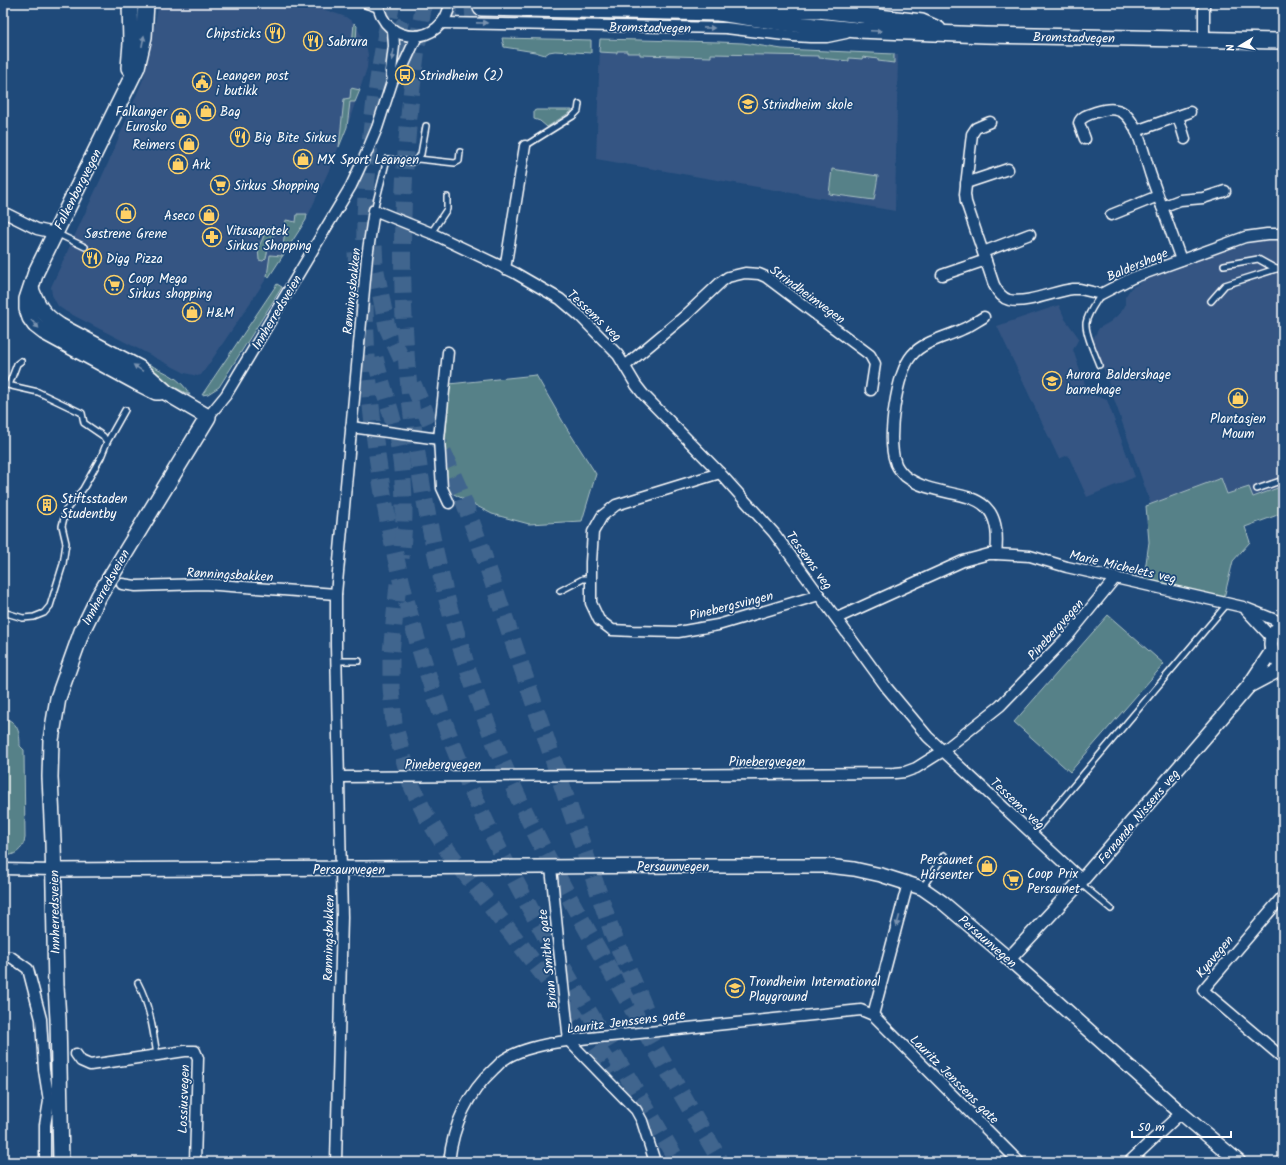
<svg xmlns="http://www.w3.org/2000/svg" width="1286" height="1165" viewBox="0 0 1286 1165" font-family="Kalam,sans-serif">
<style>
.built{fill:#345583}
.green{fill:#568188;stroke:#aac0c4}
.lines{fill:none;stroke-linecap:round;stroke-linejoin:round}
.secondary-tunnel{stroke:#41658e;stroke-width:15;stroke-dasharray:15 8;stroke-linecap:butt}
.trunk-tunnel{stroke:#41658e;stroke-width:17;stroke-dasharray:17 8;stroke-linecap:butt}
.service-casing{stroke:#fff;stroke-width:8}
.minor-casing{stroke:#fff;stroke-width:13}
.tertiary-casing{stroke:#fff;stroke-width:16}
.secondary-casing{stroke:#fff;stroke-width:18}
.service{stroke:#1f4a7a;stroke-width:5}
.minor{stroke:#1f4a7a;stroke-width:10}
.tertiary{stroke:#1f4a7a;stroke-width:13}
.secondary{stroke:#1f4a7a;stroke-width:15}
.oneway{fill:#7992af}
.labels{text-anchor:middle;stroke-width:3.5;stroke-linejoin:round;paint-order:stroke}
.street-label{font-size:13px;fill:#fff;stroke:#1f4a7a}
.poi-label{font-size:13px;fill:#fff;stroke:#1f4a7a;text-anchor:start}
</style>
<rect width="100%" height="100%" fill="#1f4a7a"/>
<filter id="ink" filterUnits="userSpaceOnUse"><feTurbulence type="fractalNoise" baseFrequency=".025" numOctaves="2"/><feDisplacementMap in="SourceGraphic" scale="8" xChannelSelector="R" yChannelSelector="G"/><feConvolveMatrix kernelMatrix="1 2 1 2 8 2 1 2 1" color-interpolation-filters="sRGB"/></filter>
<g filter="url(#ink)">
<g class="built">
<polygon points="159,3 305,3 346,17 354,23 366,43 368,55 367,68 347,127 330,168 306,220 209,364 201,375 197,376 185,373 65,311 58,306 52,295 51,287 109,161 144,77"/>
<polygon points="600,45 898,55 895,211 596,159"/>
<polygon points="1262,240 1283,241 1283,486 1253,497 1227,495 1221,478 1151,505 1093,339 1099,328 1110,322 1121,312 1125,306 1125,297 1131,288 1150,277 1232,248"/>
<polygon points="1059,305 1065,319 1079,338 1073,350 1088,393 1107,400 1135,477 1087,497 1068,455 1059,459 997,326"/>
</g>
<g class="green">
<polygon points="354,23 357,26 356,40 364,41 363,46 352,45"/>
<polygon points="502,38 591,40 591,53 555,51 549,52 545,55 535,52 504,47"/>
<polygon points="600,39 719,42 743,43 782,49 894,54 894,63 878,61 878,59 863,57 862,59 849,58 849,61 819,58 819,56 711,54 711,57 640,55 640,53 627,53 627,51 617,51 617,53 599,52"/>
<polygon points="351,88 360,90 355,102 350,102 347,127 339,147 344,99 350,98"/>
<polygon points="536,110 572,110 572,111 547,127 540,121 534,119 534,111"/>
<polygon points="832,169 878,176 874,200 829,194"/>
<polygon points="297,214 307,214 306,220 269,277 267,276 270,255 282,256 286,220 296,222"/>
<polygon points="274,227 277,229 272,239 272,245 268,249 266,258 263,261 259,260 258,248 263,238 264,230 266,228"/>
<polygon points="277,284 282,287 219,387 208,394 202,395"/>
<path d="M148,364C166,373 180,377 190,395L160,380L147,368Z"/>
<path d="M536,375L566,427L596,474L582,521L529,524L492,514L450,492C440,475 448,407 449,384Z"/>
<polygon points="1221,478 1227,494 1249,487 1253,497 1283,486 1283,513 1245,527 1250,542 1233,561 1223,602 1143,584 1149,542 1146,506"/>
<polygon points="1108,615 1164,664 1070,772 1014,722"/>
<path d="M3,718C18,721 20,733 20,746L24,750L25,838C23,850 15,856 3,856Z"/>
</g>
<g class="lines">
<g class="secondary-tunnel">
<path d="M384,3C386,19 397,30 413,31"/>
<polyline points="442,15 472,13 481,8 474,3"/>
</g>
<g class="trunk-tunnel">
<path d="M424,3C379,267 403,538 512,784C545,857 585,927 625,996C657,1052 689,1107 721,1162"/>
<polyline points="391,82 406,30"/>
<polyline points="374,246 375,266 387,327 402,360"/>
<polyline points="356,252 357,272 363,311"/>
<path d="M365,265C363,177 374,89 392,3"/>
<path d="M365,305C368,490 416,682 498,847C552,955 617,1058 678,1162"/>
<path d="M375,358C381,383 390,407 396,432C405,473 406,516 401,558"/>
<polyline points="413,384 460,491 479,542 612,932 650,1020"/>
<polyline points="398,584 391,653 391,687 394,724 411,784 425,814 448,851 575,1016 614,1072"/>
</g>
<defs>
<g id="service">
<polyline points="859,13 860,3"/>
<polyline points="525,146 573,116 578,111 579,104"/>
<polyline points="418,159 455,163 459,161 460,152"/>
<polyline points="374,210 387,159 412,162 418,159 421,154 426,126"/>
<polyline points="56,233 85,247"/>
<polyline points="431,233 447,209 447,197"/>
<polyline points="1224,265 1258,259 1276,269 1283,269"/>
<polyline points="1211,301 1225,285 1276,269"/>
<path d="M1099,365C1095,354 1085,334 1086,323C1088,312 1096,303 1101,294"/>
<polyline points="3,384 38,392 82,413 84,423 103,436 107,442 101,457 83,489 66,510 62,526 66,543 63,564 50,606 44,613 34,617 23,618 3,612"/>
<polyline points="9,385 17,364 21,361"/>
<polyline points="107,442 125,410"/>
<polyline points="1257,489 1283,480"/>
<polyline points="560,591 583,579 591,579"/>
<polyline points="336,661 359,661"/>
<polyline points="1032,833 1037,829 1228,603"/>
<polyline points="1080,883 1111,909"/>
<polyline points="923,887 944,855"/>
<path d="M138,983C150,1006 153,1030 157,1055"/>
</g>
<g id="minor">
<polyline points="367,3 379,7"/>
<path d="M378,3C383,47 444,47 450,3"/>
<polyline points="443,23 726,28 793,36 810,37 827,37 846,33"/>
<polyline points="1204,39 1204,3"/>
<polyline points="393,79 400,73 417,36"/>
<polyline points="1178,116 1185,139"/>
<path d="M990,122L976,128L972,134L965,194L966,202L994,285C997,291 1001,298 1009,300C1028,304 1054,291 1073,289H1080L1101,294L1132,278L1245,237L1267,234H1283"/>
<polyline points="1136,131 1190,112"/>
<path d="M1085,139L1079,123C1081,116 1090,114 1096,112C1105,109 1117,107 1125,114C1139,126 1145,159 1151,176C1161,204 1171,232 1181,260"/>
<polyline points="966,183 1008,169"/>
<polyline points="1162,207 1180,200 1203,198 1225,191"/>
<polyline points="3,212 37,229 55,233"/>
<polyline points="1111,215 1158,196"/>
<polyline points="983,252 1030,234"/>
<polyline points="505,269 525,146"/>
<polyline points="942,275 986,260"/>
<path d="M984,317C977,321 970,326 963,329C947,337 924,341 912,355C896,374 887,439 895,461C896,467 901,472 905,476C944,506 1005,477 996,554"/>
<polyline points="625,366 686,315 721,282 728,277 745,273 759,274 766,277 870,355 875,364 871,390"/>
<polyline points="208,417 226,395 351,186 366,154 377,128 393,79 391,71 394,46 393,30"/>
<polyline points="351,427 439,439 448,352"/>
<polyline points="439,439 442,488 449,503"/>
<polyline points="720,473 616,505 602,516 593,532 591,562 591,603 599,620 612,630 633,631 678,632 718,625 819,595"/>
<polyline points="122,584 136,586 204,584 336,594"/>
<polyline points="1246,610 1271,637"/>
<polyline points="837,618 963,561 989,554 996,554 1030,556 1067,567 1243,607 1283,623"/>
<polyline points="340,777 895,773 905,772 916,768 943,751 1000,706 1068,636 1116,577"/>
<polyline points="551,867 558,939 569,1041 636,1110 642,1121 655,1162"/>
<polyline points="3,869 53,870"/>
<polyline points="1283,896 1203,990 1283,1058"/>
<polyline points="3,957 11,957 28,969 41,1019 44,1070 49,1101 45,1125 45,1162"/>
<polyline points="873,1015 908,883"/>
<polyline points="76,1054 81,1061 90,1065 185,1051 195,1051 198,1058 195,1162"/>
<polyline points="336,1162 342,917 336,646 336,594 367,257 374,210 431,233 515,273 560,299 581,317 618,355 636,385 643,394 720,473 774,533 887,688 928,737 1082,880"/>
<path d="M449,1162C453,1126 468,1093 494,1069C498,1066 501,1061 505,1059C530,1042 590,1038 620,1035C701,1026 781,1018 861,1010L873,1015L1019,1162"/>
<polyline points="1129,1162 1181,1113"/>
</g>
<g id="tertiary">
<path d="M1283,624C1268,633 1266,654 1283,664"/>
<polyline points="1249,686 1283,668"/>
<polyline points="53,870 681,866 828,866 854,869 881,875 922,888 942,902 1009,959 1181,1113 1239,1162"/>
<polyline points="1009,959 1082,880 1212,729 1248,687 1272,651"/>
</g>
<g id="secondary">
<polyline points="146,3 144,37 137,67 36,272 27,299 27,309 30,318 35,325 44,332 138,383 156,392 160,392"/>
<polyline points="481,8 719,13 749,10 818,10 922,22 938,29"/>
<polyline points="719,13 785,23 857,30 985,35 1283,41"/>
<polyline points="129,68 131,43 130,3"/>
<path d="M31,289C38,307 43,315 60,326L139,368L167,393L208,417L99,596L82,631L58,698L51,740L50,777L53,841L56,987L58,1019L61,1162"/>
</g>
</defs>
<use href="#service" class="service-casing"/>
<use href="#minor" class="minor-casing"/>
<use href="#tertiary" class="tertiary-casing"/>
<use href="#secondary" class="secondary-casing"/>
<use href="#service" class="service"/>
<use href="#minor" class="minor"/>
<use href="#tertiary" class="tertiary"/>
<use href="#secondary" class="secondary"/>
</g>
<defs><path id="oneway-solid" d="M-6-.8H1V-3.2L6.5 0L1 3.2V.8H-6Z"/></defs>
<g class="oneway">
<use href="#oneway-solid" transform="translate(482 23) rotate(1)"/>
<use href="#oneway-solid" transform="translate(709 28) rotate(1)"/>
<use href="#oneway-solid" transform="translate(876 31) rotate(2)"/>
<use href="#oneway-solid" transform="translate(143 41) rotate(-79)"/>
<use href="#oneway-solid" transform="translate(393 55) rotate(98)"/>
<use href="#oneway-solid" transform="translate(35 324) rotate(47)"/>
<use href="#oneway-solid" transform="translate(138 368) rotate(-146)"/>
<use href="#oneway-solid" transform="translate(898 921) rotate(105)"/>
</g>
</g>
<defs>
<symbol id="restaurant-ring" viewBox="-11 -11 22 22"><circle r="9.5" fill="#1f4a7a" stroke="#ffd166" stroke-width="1.5"/><path d="M-5-6h1v4h1v-4h1v4h1v-4h1v5L-1.5 .5V6h-2V.5L-5-1ZM5-6V6H3V1.5H1.5Q1.5-4 5-6Z" fill="#ffd166"/></symbol>
<symbol id="bus-ring" viewBox="-11 -11 22 22"><circle r="9.5" fill="#1f4a7a" stroke="#ffd166" stroke-width="1.5"/><path d="M-5-6H5V4H4V6H2V4H-2V6H-4V4H-5ZM-3.5-4V0h7V-4ZM-3.5 1.2v1.5H-2V1.2ZM2 1.2v1.5H3.5V1.2Z" fill="#ffd166"/></symbol>
<symbol id="civic-ring" viewBox="-11 -11 22 22"><circle r="9.5" fill="#1f4a7a" stroke="#ffd166" stroke-width="1.5"/><path d="M-.6-6.5H3V-4.5H.6V-3L4-1V1h2V6H-6V1h2V-1L-.6-3ZM-1.2 2.5V6h2.4V2.5Z" fill="#ffd166"/></symbol>
<symbol id="school-ring" viewBox="-11 -11 22 22"><circle r="9.5" fill="#1f4a7a" stroke="#ffd166" stroke-width="1.5"/><path d="M0-5L7-2L0 1L-7-2ZM-4 1L0 2.5L4 1V4Q0 6-4 4Z" fill="#ffd166"/></symbol>
<symbol id="shop-ring" viewBox="-11 -11 22 22"><circle r="9.5" fill="#1f4a7a" stroke="#ffd166" stroke-width="1.5"/><path d="M-5-2.5h2.3a2.7 3.5 0 0 1 5.4 0H5L5.5 6h-11ZM-1.5-2.5h3a1.5 2.3 0 0 0-3 0Z" fill="#ffd166"/></symbol>
<symbol id="supermarket-ring" viewBox="-11 -11 22 22"><circle r="9.5" fill="#1f4a7a" stroke="#ffd166" stroke-width="1.5"/><path d="M-6-5.5h2.5l.6 2H6L4.5 2H-2.5L-4.4-4H-6ZM-1.5 3.2a1.3 1.3 0 1 0 .1 0ZM3 3.2a1.3 1.3 0 1 0 .1 0Z" fill="#ffd166"/></symbol>
<symbol id="pharmacy-ring" viewBox="-11 -11 22 22"><circle r="9.5" fill="#1f4a7a" stroke="#ffd166" stroke-width="1.5"/><path d="M-2-6h4v4h4v4h-4v4h-4v-4h-4v-4h4Z" fill="#ffd166"/></symbol>
<symbol id="building-ring" viewBox="-11 -11 22 22"><circle r="9.5" fill="#1f4a7a" stroke="#ffd166" stroke-width="1.5"/><path d="M-4-6H4V6H1V3H-1V6H-4ZM-2.5-4.3h1.7v1.8h-1.7ZM.8-4.3h1.7v1.8H.8ZM-2.5-1h1.7V.8h-1.7ZM.8-1h1.7V.8H.8Z" fill="#ffd166"/></symbol>
</defs>
<g fill-rule="evenodd">
<use href="#restaurant-ring" x="264" y="22" width="22" height="22"/>
<use href="#restaurant-ring" x="302" y="30" width="22" height="22"/>
<use href="#bus-ring" x="394" y="64" width="22" height="22"/>
<use href="#civic-ring" x="191" y="71" width="22" height="22"/>
<use href="#school-ring" x="737" y="93" width="22" height="22"/>
<use href="#shop-ring" x="195" y="100" width="22" height="22"/>
<use href="#shop-ring" x="170" y="107" width="22" height="22"/>
<use href="#restaurant-ring" x="229" y="126" width="22" height="22"/>
<use href="#shop-ring" x="178" y="133" width="22" height="22"/>
<use href="#shop-ring" x="292" y="148" width="22" height="22"/>
<use href="#shop-ring" x="167" y="153" width="22" height="22"/>
<use href="#supermarket-ring" x="209" y="174" width="22" height="22"/>
<use href="#shop-ring" x="115" y="202" width="22" height="22"/>
<use href="#shop-ring" x="198" y="204" width="22" height="22"/>
<use href="#pharmacy-ring" x="201" y="226" width="22" height="22"/>
<use href="#restaurant-ring" x="81" y="247" width="22" height="22"/>
<use href="#supermarket-ring" x="103" y="274" width="22" height="22"/>
<use href="#shop-ring" x="181" y="301" width="22" height="22"/>
<use href="#school-ring" x="1041" y="370" width="22" height="22"/>
<use href="#shop-ring" x="1227" y="387" width="22" height="22"/>
<use href="#building-ring" x="36" y="494" width="22" height="22"/>
<use href="#shop-ring" x="976" y="855" width="22" height="22"/>
<use href="#supermarket-ring" x="1002" y="869" width="22" height="22"/>
<use href="#school-ring" x="724" y="977" width="22" height="22"/>
</g>
<g class="labels">
<g class="street-label">
<text transform="translate(650 27) rotate(1)" y="5">Bromstadvegen</text>
<text transform="translate(1074 37) rotate(1)" y="5">Bromstadvegen</text>
<text transform="translate(77 189) rotate(-63)" y="5">Falkenborgvegen</text>
<text transform="translate(1137 264) rotate(-23)" y="5">Baldershage</text>
<text transform="translate(351 291) rotate(-84)" y="5">Rønningsbakken</text>
<text transform="translate(808 294) rotate(36)" y="5">Strindheimvegen</text>
<text transform="translate(276 312) rotate(-59)" y="5">Innherredsveien</text>
<text transform="translate(595 315) rotate(43)" y="5">Tessems veg</text>
<text transform="translate(810 560) rotate(54)" y="5">Tessems veg</text>
<text transform="translate(1123 566) rotate(13)" y="5">Marie Michelets veg</text>
<text transform="translate(230 574) rotate(3)" y="5">Rønningsbakken</text>
<text transform="translate(105 587) rotate(-61)" y="5">Innherredsveien</text>
<text transform="translate(731 605) rotate(-14)" y="5">Pinebergsvingen</text>
<text transform="translate(1055 629) rotate(-48)" y="5">Pinebergvegen</text>
<text x="767" y="766">Pinebergvegen</text>
<text x="443" y="769">Pinebergvegen</text>
<text transform="translate(1018 803) rotate(43)" y="5">Tessems veg</text>
<text transform="translate(1138 816) rotate(-50)" y="5">Fernanda Nissens veg</text>
<text x="673" y="871">Persaunvegen</text>
<text x="349" y="874">Persaunvegen</text>
<text transform="translate(54 912) rotate(-91)" y="5">Innherredsveien</text>
<text transform="translate(328 938) rotate(-89)" y="5">Rønningsbakken</text>
<text transform="translate(988 941) rotate(41)" y="5">Persaunvegen</text>
<text transform="translate(1214 956) rotate(-50)" y="5">Kyavegen</text>
<text transform="translate(547 959) rotate(-96)" y="5">Brian Smiths gate</text>
<text transform="translate(626 1021) rotate(-7)" y="5">Lauritz Jenssens gate</text>
<text transform="translate(955 1079) rotate(45)" y="5">Lauritz Jenssens gate</text>
<text transform="translate(183 1099) rotate(-88)" y="5">Lossiusvegen</text>
</g>
<g class="poi-label">
<text x="261" y="38" text-anchor="end">Chipsticks</text>
<text x="327" y="46">Sabrura</text>
<text x="216" y="80">Leangen post<tspan x="216" dy="15">i butikk</tspan></text>
<text x="419" y="80">Strindheim (2)</text>
<text x="762" y="109">Strindheim skole</text>
<text x="167" y="116" text-anchor="end">Falkanger<tspan x="167" dy="15">Eurosko</tspan></text>
<text x="220" y="116">Bag</text>
<text x="254" y="142">Big Bite Sirkus</text>
<text x="175" y="149" text-anchor="end">Reimers</text>
<text x="317" y="164">MX Sport Leangen</text>
<text x="192" y="169">Ark</text>
<text x="234" y="190">Sirkus Shopping</text>
<text x="195" y="220" text-anchor="end">Aseco</text>
<text x="226" y="235">Vitusapotek<tspan x="226" dy="15">Sirkus Shopping</tspan></text>
<text x="126" y="238" text-anchor="middle">Søstrene Grene</text>
<text x="106" y="263">Digg Pizza</text>
<text x="128" y="283">Coop Mega<tspan x="128" dy="15">Sirkus shopping</tspan></text>
<text x="206" y="317">H&amp;M</text>
<text x="1066" y="379">Aurora Baldershage<tspan x="1066" dy="15">barnehage</tspan></text>
<text x="1238" y="423" text-anchor="middle">Plantasjen<tspan x="1238" dy="15">Moum</tspan></text>
<text x="61" y="503">Stiftsstaden<tspan x="61" dy="15">Studentby</tspan></text>
<text x="973" y="864" text-anchor="end">Persaunet<tspan x="973" dy="15">Hårsenter</tspan></text>
<text x="1027" y="878">Coop Prix<tspan x="1027" dy="15">Persaunet</tspan></text>
<text x="749" y="986">Trondheim International<tspan x="749" dy="15">Playground</tspan></text>
</g>
</g>
<rect width="1286" height="1165" fill="none" stroke="#1f4a7a" stroke-width="16"/>
<rect x="8" y="8" width="1270" height="1149" fill="none" stroke="#fff" stroke-width="1.5" filter="url(#ink)"/>
<g transform="translate(1240 46) rotate(260)" stroke="#1f4a7a" stroke-width="3" paint-order="stroke">
<path d="M0-3L7 15L0 10L-7 15Z" fill="#ffffff"/>
<text y="-6" font-size="11" font-weight="bold" text-anchor="middle" fill="#ffffff">N</text>
</g>
<path d="M1132 1131v6h99v-6" fill="none" stroke="#ffffff" stroke-width="2"/>
<text x="1138" y="1131" font-size="12" fill="#ffffff" stroke="#1f4a7a" stroke-width="3" paint-order="stroke">50 m</text>
</svg>
